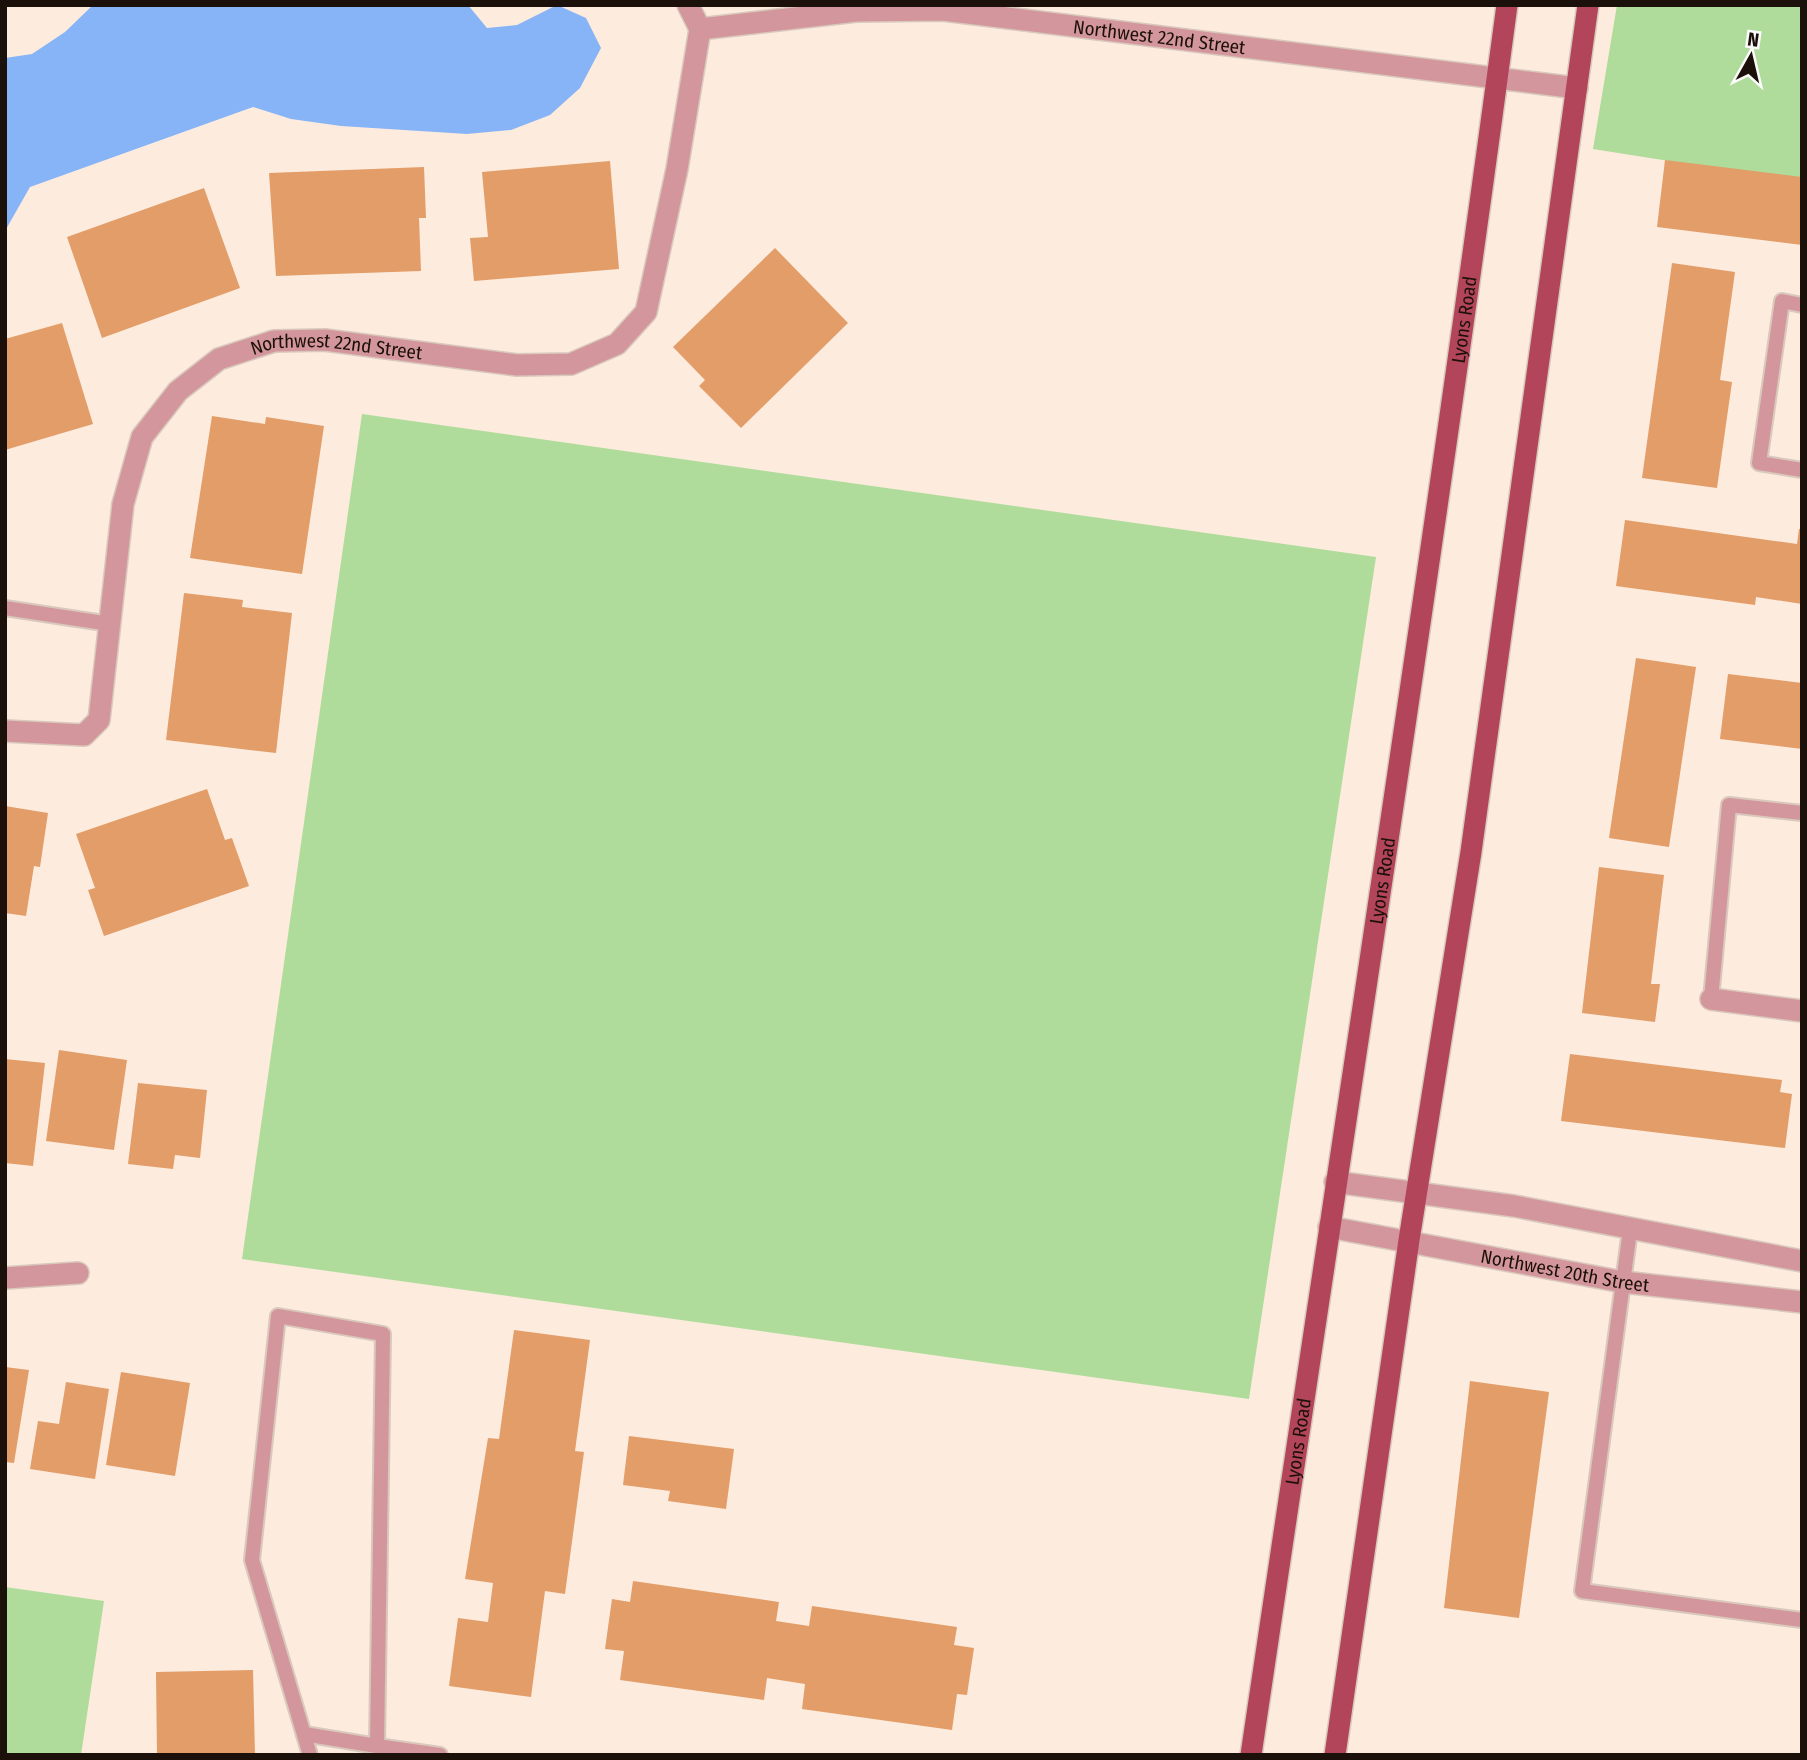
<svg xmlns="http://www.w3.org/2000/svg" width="1807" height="1760" viewBox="0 0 1807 1760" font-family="'Fira Sans Condensed',sans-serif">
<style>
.green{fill:#afdc9a}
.water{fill:#87b4f6}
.building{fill:#e29d68}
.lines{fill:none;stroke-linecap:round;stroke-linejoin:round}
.lane-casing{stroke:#d9c8bc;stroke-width:18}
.street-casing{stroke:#d9c8bc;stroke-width:24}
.primary-casing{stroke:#d9c8bc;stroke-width:24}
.lane{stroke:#d4969d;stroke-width:14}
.street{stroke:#d4969d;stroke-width:21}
.primary{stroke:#b24559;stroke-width:21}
.labels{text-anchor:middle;stroke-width:7;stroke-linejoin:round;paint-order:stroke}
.street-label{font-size:19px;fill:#1c110a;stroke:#fcfcfc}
</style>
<rect width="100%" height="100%" fill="#fdebde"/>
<g class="green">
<polygon points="1617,5 1802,5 1802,182 1593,149"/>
<polygon points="362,414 1376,557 1249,1399 242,1259"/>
<polygon points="5,1587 104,1601 81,1755 5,1755"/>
</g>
<polygon class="water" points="93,5 468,5 487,28 517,25 557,5 586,18 601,48 580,88 550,115 511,130 467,134 341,126 291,119 253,107 30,187 5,231 5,58 32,54 65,32"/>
<g class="building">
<polygon points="1665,160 1802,177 1802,245 1657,227"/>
<polygon points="610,161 619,269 474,281 470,238 488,237 482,172"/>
<polygon points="424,167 426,218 419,218 421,271 276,276 269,173"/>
<polygon points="204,188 240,288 102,338 67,237"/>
<polygon points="775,248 848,323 741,428 699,386 705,380 673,347"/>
<polygon points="1672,263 1735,272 1720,380 1732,382 1717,488 1642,478"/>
<polygon points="62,323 93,424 5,450 5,339"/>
<polygon points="212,416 265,424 266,417 324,426 302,574 190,558"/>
<polygon points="1625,520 1797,544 1799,529 1802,529 1802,604 1756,597 1755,605 1616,586"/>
<polygon points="184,593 243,600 242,607 292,613 276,753 166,740"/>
<polygon points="1636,658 1696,667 1669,847 1609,838"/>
<polygon points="1728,674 1802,683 1802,749 1720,739"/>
<polygon points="207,789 225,840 232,838 249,886 104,936 88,890 95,888 76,834"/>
<polygon points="5,806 48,813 40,867 34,866 26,916 5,913"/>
<polygon points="1599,867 1664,875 1651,984 1660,984 1655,1022 1582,1013"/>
<polygon points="59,1050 127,1060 114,1150 46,1141"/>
<polygon points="1570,1054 1782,1080 1780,1092 1792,1094 1785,1148 1561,1121"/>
<polygon points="5,1059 45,1063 33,1166 5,1163"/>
<polygon points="138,1083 207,1090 200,1158 175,1155 173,1169 128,1164"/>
<polygon points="514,1330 590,1340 575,1451 584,1452 565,1594 545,1591 531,1697 449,1686 458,1618 488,1622 493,1583 465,1579 488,1438 499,1439"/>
<polygon points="5,1367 29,1370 14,1463 5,1462"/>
<polygon points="121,1372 190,1383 175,1476 106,1465"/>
<polygon points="1470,1381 1549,1392 1519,1618 1444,1608"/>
<polygon points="66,1382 109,1389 95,1479 30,1469 38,1421 59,1424"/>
<polygon points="629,1436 734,1449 726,1509 668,1501 670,1491 623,1485"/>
<polygon points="633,1581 779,1602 776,1621 809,1626 812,1606 957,1627 954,1645 974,1648 967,1695 957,1694 952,1730 802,1709 805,1684 767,1678 764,1700 620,1680 624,1651 605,1649 612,1599 630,1602"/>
<polygon points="253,1670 255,1755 157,1755 156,1672"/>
</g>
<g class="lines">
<defs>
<g id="lane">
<polyline points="1802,305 1782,301 1759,463 1802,470"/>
<polyline points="5,608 110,624"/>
<polyline points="1711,999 1729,805 1802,813"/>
<polyline points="1630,1230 1582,1591 1802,1620"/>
<polyline points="304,1734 377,1746"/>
<polyline points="310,1755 252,1560 278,1316 383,1334 377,1746 440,1755"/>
</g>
<g id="street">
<path id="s1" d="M700,29L856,11L943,10L1577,88"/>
<path id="s2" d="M5,731L84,735L99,720L123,504L142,437L178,391L219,359L274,341L325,340L517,365L571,364L617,344L646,312L677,169L700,29L688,5"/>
<polyline points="1711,999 1802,1011"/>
<polyline points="1335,1182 1514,1206 1802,1261"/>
<path id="s3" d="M1329,1227L1623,1282L1802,1302"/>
<polyline points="5,1278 78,1273"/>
</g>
<g id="primary">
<path id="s4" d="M1251,1755C1337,1172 1429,589 1507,5"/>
<polyline points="1335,1755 1409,1240 1471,852 1588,5"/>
</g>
</defs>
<use href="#lane" class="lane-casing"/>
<use href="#street" class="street-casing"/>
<use href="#primary" class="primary-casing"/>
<use href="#lane" class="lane"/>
<use href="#street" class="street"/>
<use href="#primary" class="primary"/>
</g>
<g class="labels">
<g class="street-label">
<text dy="7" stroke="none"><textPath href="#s1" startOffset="462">Northwest 22nd Street</textPath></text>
<text dy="7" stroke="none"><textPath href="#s4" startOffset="1451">Lyons Road</textPath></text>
<text dy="7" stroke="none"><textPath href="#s2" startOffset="618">Northwest 22nd Street</textPath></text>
<text dy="7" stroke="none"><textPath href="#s4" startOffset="884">Lyons Road</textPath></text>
<text dy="7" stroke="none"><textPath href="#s3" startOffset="240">Northwest 20th Street</textPath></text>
<text dy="7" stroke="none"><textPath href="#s4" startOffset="317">Lyons Road</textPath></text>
</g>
</g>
<rect width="1807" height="1760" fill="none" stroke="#1c110a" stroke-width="14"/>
<g transform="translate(1751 56) rotate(8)" stroke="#fcfcfc" stroke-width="5" paint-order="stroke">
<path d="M0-5L12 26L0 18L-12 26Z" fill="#1c110a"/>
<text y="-10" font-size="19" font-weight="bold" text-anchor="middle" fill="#1c110a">N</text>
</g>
</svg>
